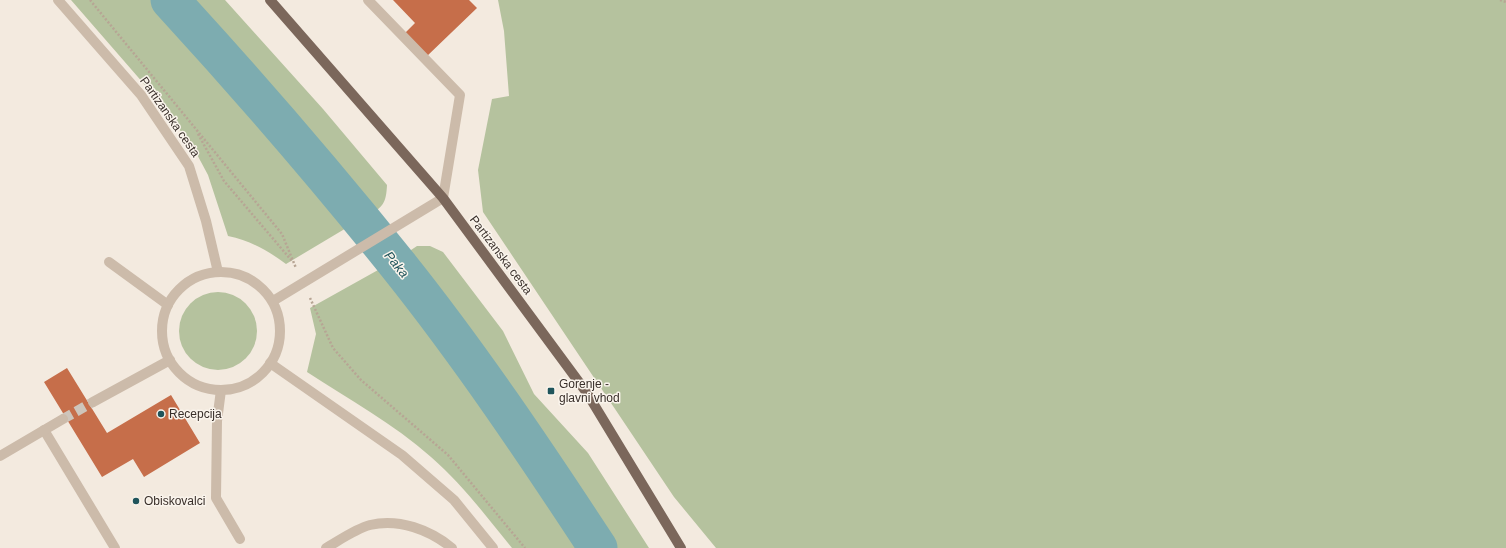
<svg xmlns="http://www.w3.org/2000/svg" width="1506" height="548" viewBox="0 0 1506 548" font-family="Arial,sans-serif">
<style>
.green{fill:#b5c29e}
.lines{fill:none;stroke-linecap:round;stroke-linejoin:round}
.river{stroke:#7dacb0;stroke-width:39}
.building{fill:#c66e4a}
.minor-tunnel{stroke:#cec5bb;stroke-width:10;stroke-dasharray:10 5;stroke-linecap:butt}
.path{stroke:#b7a594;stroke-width:2.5;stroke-dasharray:2 2;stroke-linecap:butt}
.minor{stroke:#cba;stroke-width:10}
.major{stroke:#7b675b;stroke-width:10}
.poi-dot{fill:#1f545b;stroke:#faf4ec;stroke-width:1.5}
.labels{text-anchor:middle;stroke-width:3;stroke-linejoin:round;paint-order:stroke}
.street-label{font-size:12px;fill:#392f2a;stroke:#faf4ec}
.poi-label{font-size:12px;fill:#392f2a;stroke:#faf4ec;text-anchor:start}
.water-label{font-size:13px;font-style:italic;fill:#1f545b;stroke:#faf4ec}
</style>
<rect width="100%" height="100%" fill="#f3eadf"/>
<g class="green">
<path d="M71,0H159L232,80L353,224L286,264C267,250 251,241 228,236L208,175L193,147L144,84Z"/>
<path d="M181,0H225L323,109L387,185C386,204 383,207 367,216L236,60Z"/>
<polygon points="498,0 1506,0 1506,548 716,548 674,497 483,212 478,170 492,99 509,96 504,31"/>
<polygon points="417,246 430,246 443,252 503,331 534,394 588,453 649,548 609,548 525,424 402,256"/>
<path d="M387,265L488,396L590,548H512C486,516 462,484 431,457C394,424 348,399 307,372L316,334L310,308Z"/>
<circle cx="218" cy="331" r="39"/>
</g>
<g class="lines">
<path class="river" d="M170,0C249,86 325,174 398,265C470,355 535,452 598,548"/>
</g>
<g class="building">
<polygon points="393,0 469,0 477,8 426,57 404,34 415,23"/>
<polygon points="67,368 107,433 171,395 200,443 144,477 133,459 102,477 44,382"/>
</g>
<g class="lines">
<polyline class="minor-tunnel" points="63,419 93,402"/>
<g class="path">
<polyline points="90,0 282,234 296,268"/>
<polyline points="1500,0 1506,2"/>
<polyline points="198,134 224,181 292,261"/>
<polyline points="310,298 333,348 361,380 448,455 525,548"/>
</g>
<g class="minor">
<polyline points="58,0 141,95 189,166 206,221 218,272"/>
<polyline points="109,262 168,305"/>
<circle cx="221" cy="331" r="59"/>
<polyline points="273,301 443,198 460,95 368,0"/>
<polyline points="270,363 402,455 454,500 493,548"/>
<polyline points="221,390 217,421 216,498 240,539"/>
<polyline points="93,402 170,360"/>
<polyline points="44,430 115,548"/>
<polyline points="0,456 63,419"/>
<path d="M326,548C340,540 355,529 370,525C399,518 430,530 452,548"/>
</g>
<polyline class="major" points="270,0 443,198 587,393 681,548"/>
</g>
<g class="poi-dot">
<rect x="547" y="387" width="8" height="8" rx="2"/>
<circle cx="161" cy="414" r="4"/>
<circle cx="136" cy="501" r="4"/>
</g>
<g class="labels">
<g class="street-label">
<text transform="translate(170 117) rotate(55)" y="4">Partizanska cesta</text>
<text transform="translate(501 255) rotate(53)" y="4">Partizanska cesta</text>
</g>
<g class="poi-label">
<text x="559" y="388">Gorenje -<tspan x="559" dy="14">glavni vhod</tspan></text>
<text x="169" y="418">Recepcija</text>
<text x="144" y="505">Obiskovalci</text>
</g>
<g class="water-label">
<text transform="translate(397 264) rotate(51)" y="5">Paka</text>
</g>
</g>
</svg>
